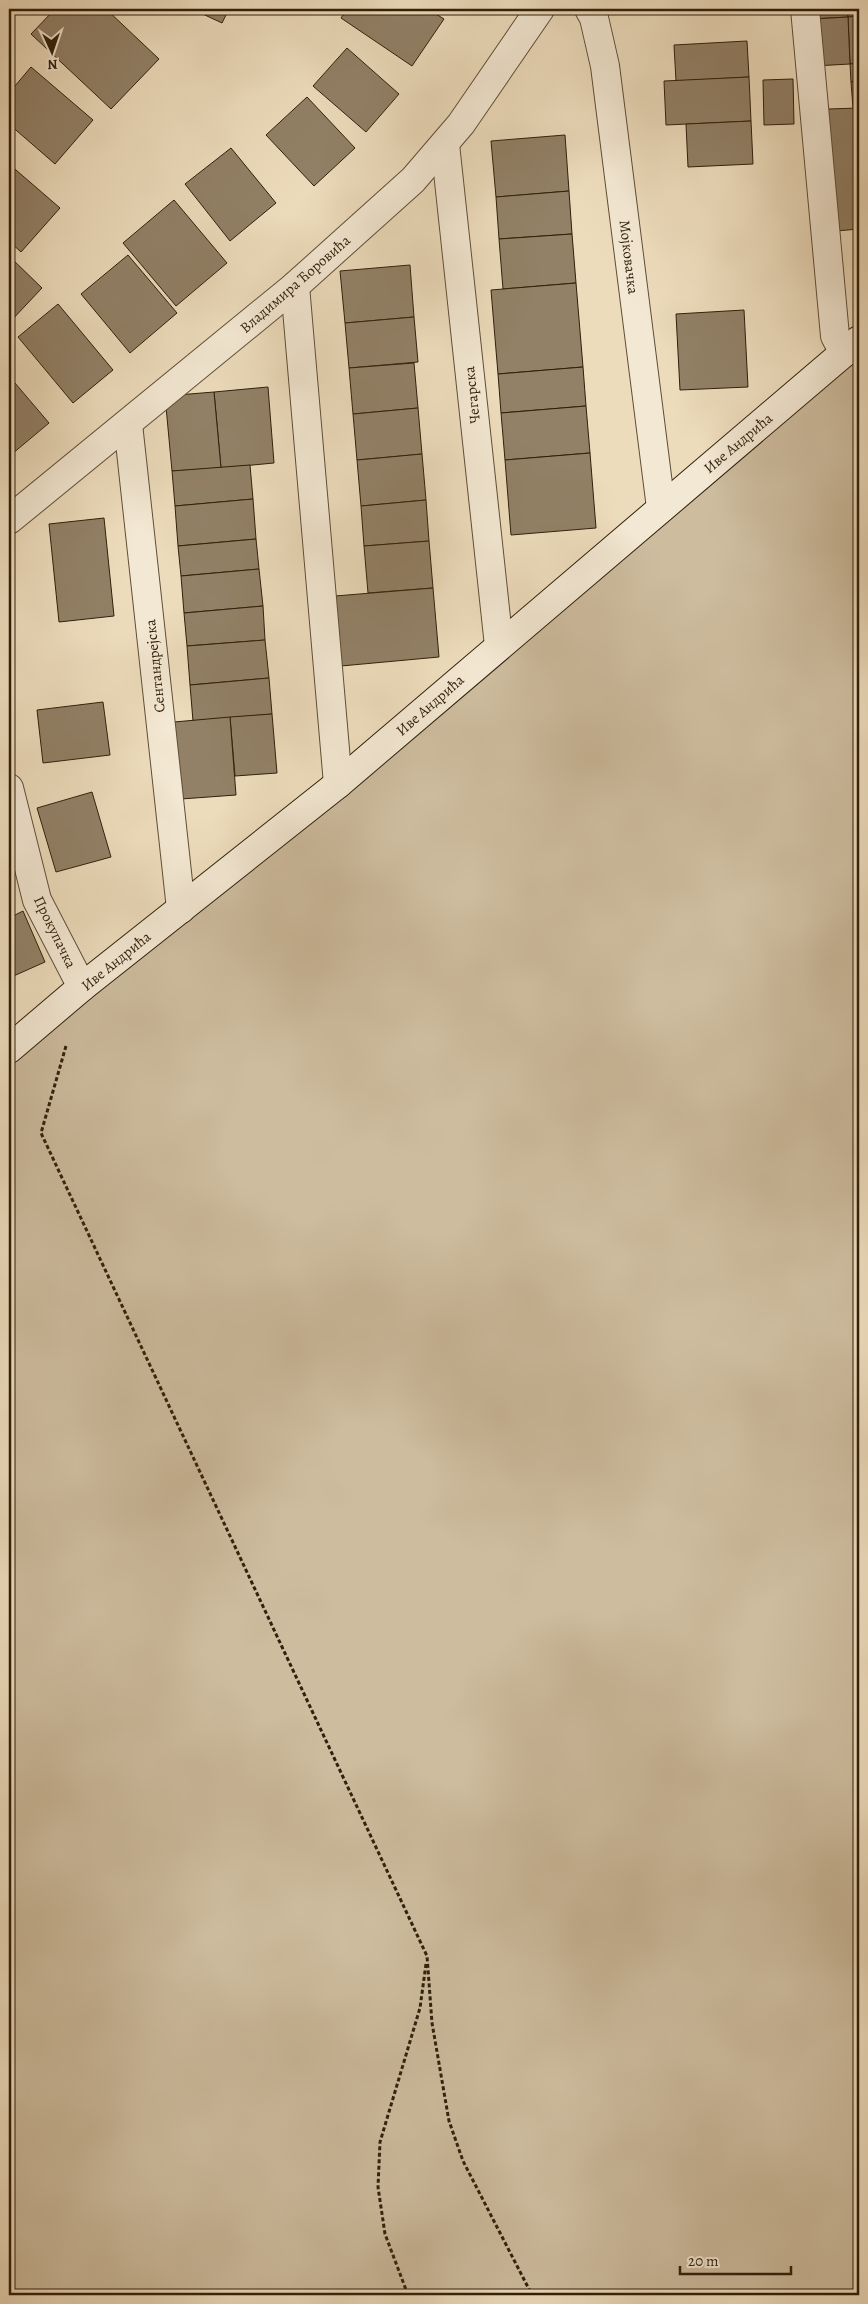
<svg xmlns="http://www.w3.org/2000/svg" width="868" height="2304" viewBox="0 0 868 2304" font-family="Alegreya,serif">
<style>
.green{fill:#cdbc9e;stroke:#7e6e54}
.building{fill:#928167;stroke:#301f0b}
.lines{fill:none;stroke-linecap:round;stroke-linejoin:round}
.street-casing{stroke:#5f4e37;stroke-width:30}
.secondary-casing{stroke:#301f0b;stroke-width:30}
.path{stroke:#301f0b;stroke-width:3;stroke-dasharray:4 2.5;stroke-linecap:butt}
.street{stroke:#f3e8d3;stroke-width:28}
.secondary{stroke:#f3e8d3;stroke-width:28}
.labels{text-anchor:middle;stroke-width:4.5;stroke-linejoin:round;paint-order:stroke}
.street-label{font-size:15px;fill:#301f0b;stroke:#f3e8d3}
</style>
<rect width="100%" height="100%" fill="#eddcbc"/>
<filter id="stains"><feTurbulence type="fractalNoise" baseFrequency=".004" numOctaves="4"/><feColorMatrix values="0 0 0 0 .2 0 0 0 0 .09 0 0 0 0 .02 0 0 0 .5 -.17"/></filter>
<radialGradient id="worn" r=".72"><stop offset=".6" stop-color="#630" stop-opacity="0"/><stop offset="1" stop-color="#630" stop-opacity=".3"/></radialGradient>
<polygon class="green" points="859,340 859,2295 9,2295 9,1049"/>
<g class="building">
<polygon points="55,9 106,9 159,59 111,109 31,34"/>
<polygon points="192,9 229,9 222,23"/>
<polygon points="347,9 428,9 444,19 412,66 341,18"/>
<polygon points="811,9 847,9 848,17 812,19"/>
<polygon points="847,9 859,9 859,16 848,17"/>
<polygon points="859,16 859,63 850,64 848,17"/>
<polygon points="848,17 850,64 814,66 812,19"/>
<polygon points="747,41 749,77 676,81 674,45"/>
<polygon points="347,48 399,94 366,132 313,86"/>
<polygon points="859,63 859,81 851,82 850,64"/>
<polygon points="31,67 93,120 55,164 9,124 9,93"/>
<polygon points="749,77 751,121 666,125 664,81"/>
<polygon points="793,79 794,124 764,125 763,80"/>
<polygon points="859,81 859,108 853,108 851,82"/>
<polygon points="307,97 355,148 314,186 266,135"/>
<polygon points="859,108 859,229 836,231 828,109"/>
<polygon points="751,121 753,164 688,167 686,124"/>
<polygon points="565,135 569,191 496,197 491,141"/>
<polygon points="231,148 276,203 230,241 185,184"/>
<polygon points="9,164 60,208 21,252 9,241"/>
<polygon points="569,191 572,234 499,239 496,197"/>
<polygon points="174,200 227,263 176,306 123,243"/>
<polygon points="572,234 576,283 503,289 499,239"/>
<polygon points="128,255 177,313 130,353 81,294"/>
<polygon points="9,256 42,288 9,323"/>
<polygon points="410,265 414,317 345,323 340,271"/>
<polygon points="576,283 583,367 498,374 491,290"/>
<polygon points="58,304 113,370 73,403 18,337"/>
<polygon points="744,310 748,387 680,390 676,314"/>
<polygon points="414,317 418,362 349,368 345,323"/>
<polygon points="414,363 418,408 353,414 349,368"/>
<polygon points="583,367 586,406 501,413 498,374"/>
<polygon points="9,376 49,423 12,454 9,450"/>
<polygon points="268,387 274,463 221,468 214,392"/>
<polygon points="214,392 221,468 172,471 165,396"/>
<polygon points="586,406 590,453 505,460 501,413"/>
<polygon points="418,408 422,454 357,460 353,414"/>
<polygon points="590,453 596,528 511,535 505,460"/>
<polygon points="422,454 426,500 361,506 357,460"/>
<polygon points="250,465 253,499 175,506 172,471"/>
<polygon points="253,499 256,539 178,546 175,506"/>
<polygon points="426,500 429,541 364,546 361,506"/>
<polygon points="104,518 114,616 59,622 49,524"/>
<polygon points="256,539 259,569 181,576 178,546"/>
<polygon points="429,541 433,588 368,593 364,546"/>
<polygon points="259,569 263,606 184,613 181,576"/>
<polygon points="433,588 439,657 341,666 335,596"/>
<polygon points="263,606 265,640 187,646 184,613"/>
<polygon points="265,640 269,678 190,685 187,646"/>
<polygon points="269,678 272,714 193,721 190,685"/>
<polygon points="103,702 110,755 43,763 37,710"/>
<polygon points="272,714 277,773 235,776 230,717"/>
<polygon points="230,717 236,795 181,799 174,722"/>
<polygon points="92,792 111,857 56,872 37,808"/>
<polygon points="23,911 45,962 9,978 9,918"/>
</g>
<g class="lines">
<defs>
<g id="street">
<polyline points="589,9 594,18 605,66 661,508"/>
<polyline points="805,9 835,336 844,353"/>
<polyline points="445,144 499,646"/>
<polyline points="295,286 338,784"/>
<polyline points="128,424 181,909"/>
<polyline points="9,520 295,286 413,180 461,124 540,9"/>
<polyline points="9,788 37,900 82,987"/>
</g>
<polyline id="secondary" points="9,1049 82,987 338,784 859,340"/>
</defs>
<use href="#street" class="street-casing"/>
<use href="#secondary" class="secondary-casing"/>
<g class="path">
<polyline points="66,1046 41,1133 427,1956 432,2023 449,2121 463,2161 532,2295"/>
<polyline points="408,2295 385,2234 378,2187 380,2142 420,2008 426,1964"/>
</g>
<use href="#street" class="street"/>
<use href="#secondary" class="secondary"/>
</g>
<g class="labels">
<g class="street-label">
<text transform="translate(629 257) rotate(83)" y="5">Мојковачка</text>
<text transform="translate(295 284) rotate(-41)" y="5">Владимира Ћоровића</text>
<text transform="translate(472 395) rotate(-96)" y="5">Чегарска</text>
<text transform="translate(738 443) rotate(-40)" y="5">Иве Андрића</text>
<text transform="translate(155 666) rotate(-96)" y="5">Сентандрејска</text>
<text transform="translate(430 705) rotate(-41)" y="5">Иве Андрића</text>
<text transform="translate(55 932) rotate(64)" y="5">Прокупачка</text>
<text transform="translate(116 961) rotate(-39)" y="5">Иве Андрића</text>
</g>
</g>
<rect width="868" height="2304" fill="none" stroke="#eddcbc" stroke-width="30"/>
<rect x="10" y="10" width="848" height="2284" fill="none" stroke="#301f0b" stroke-width="2.5"/>
<rect x="15" y="15" width="838" height="2274" fill="none" stroke="#301f0b"/>
<g transform="translate(52 52) rotate(177)" stroke="#f3e8d3" stroke-width="4" paint-order="stroke">
<path d="M0-4L9 19L0 12L-9 19Z" fill="#301f0b"/>
<text y="-8" font-size="14" font-weight="bold" text-anchor="middle" fill="#301f0b">N</text>
</g>
<path d="M680 2266v8h111v-8" fill="none" stroke="#301f0b" stroke-width="2.5"/>
<text x="688" y="2266" font-size="15" fill="#301f0b" stroke="#f3e8d3" stroke-width="4" paint-order="stroke">20 m</text>
<rect width="100%" height="100%" filter="url(#stains)"/>
<rect width="100%" height="100%" fill="url(#worn)"/>
</svg>
